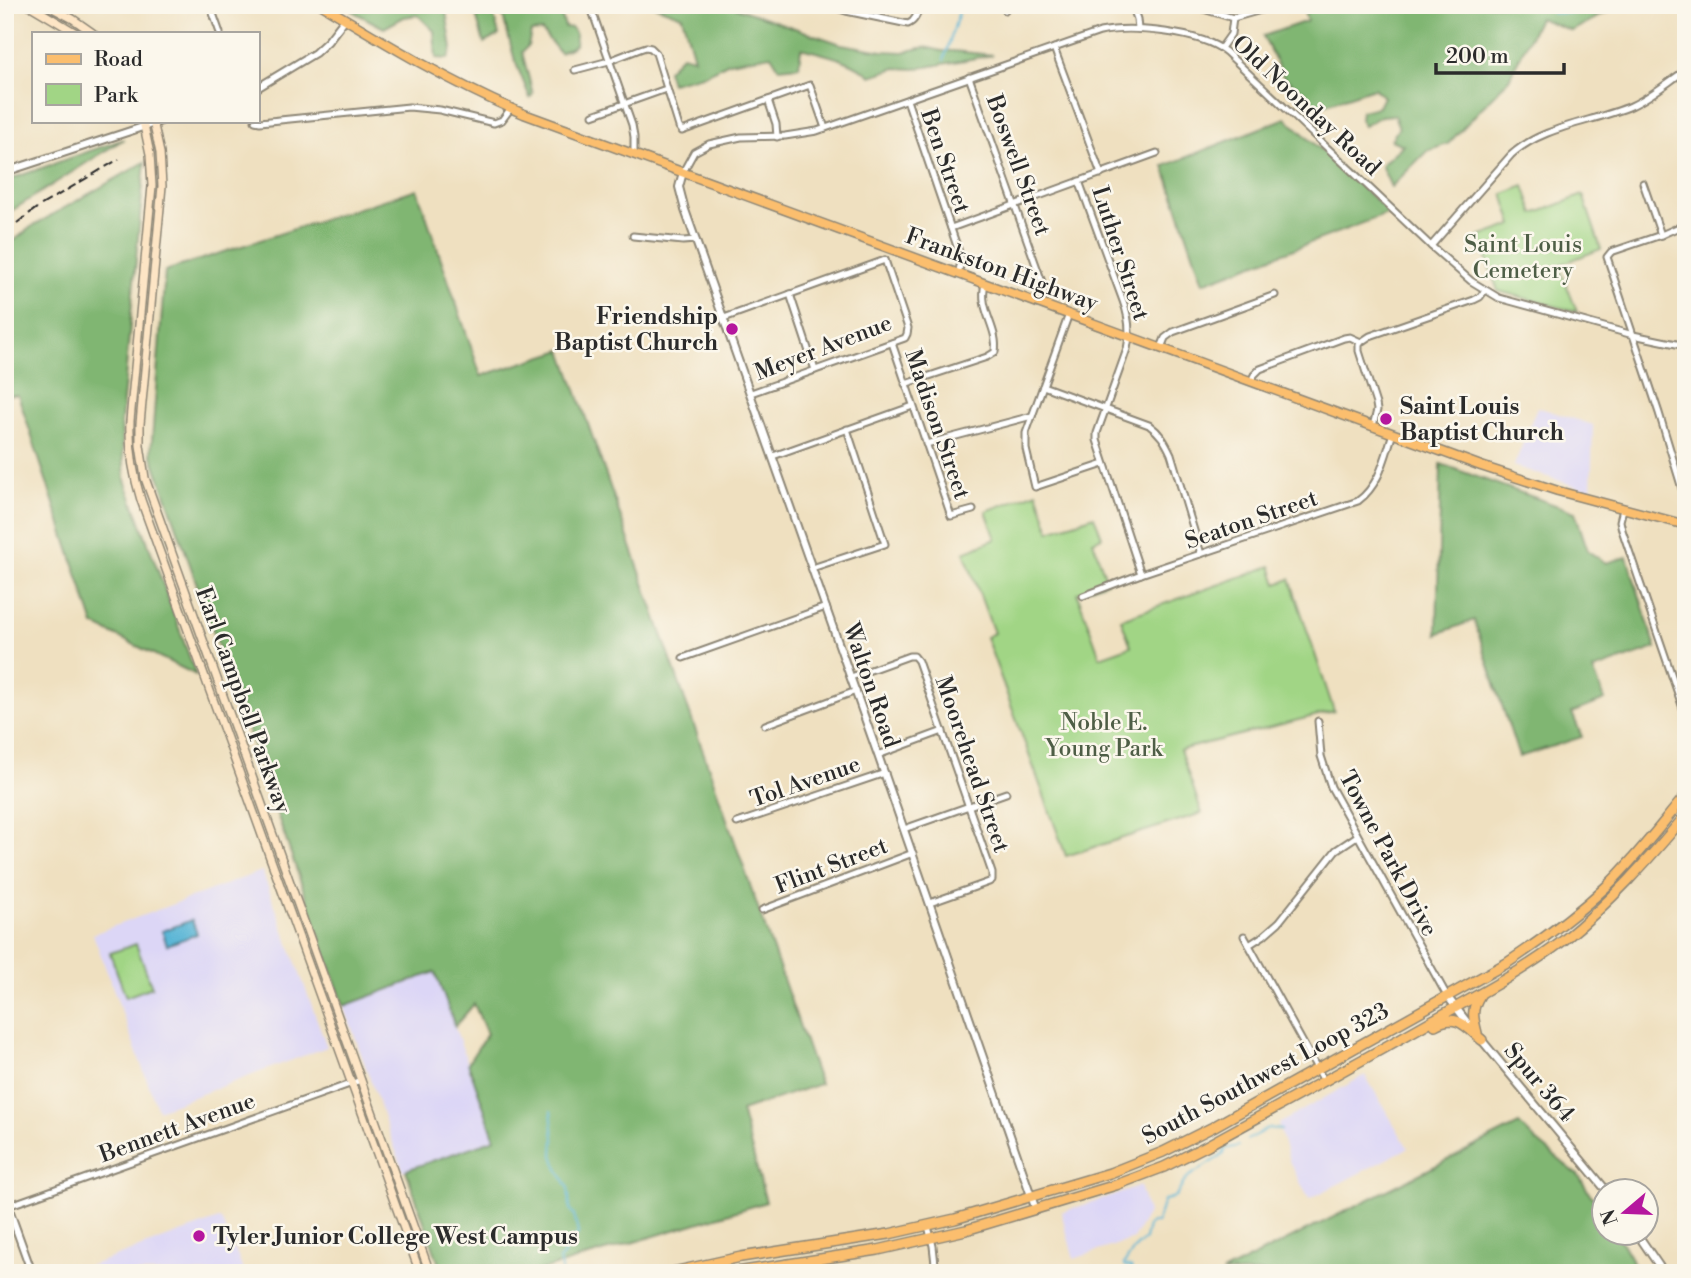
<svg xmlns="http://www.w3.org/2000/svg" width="1691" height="1278" viewBox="0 0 1691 1278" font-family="'Libre Bodoni',serif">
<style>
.built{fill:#dcd6f6}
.green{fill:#a1d585;stroke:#668058;stroke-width:2}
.forest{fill:#80b672;stroke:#56704e;stroke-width:2}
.water{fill:#58b5d6;stroke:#427080;stroke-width:2}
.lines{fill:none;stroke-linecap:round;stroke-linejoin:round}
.stream{stroke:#58b5d6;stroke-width:2}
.minor-casing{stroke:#8d8676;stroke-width:9}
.tertiary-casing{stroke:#8d8676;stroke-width:10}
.secondary-casing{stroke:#8d8676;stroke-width:10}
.primary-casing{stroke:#8d8676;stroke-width:11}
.trunk-casing{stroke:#8d8676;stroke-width:12}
.minor{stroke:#fff;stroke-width:5}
.tertiary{stroke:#fff;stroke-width:6}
.secondary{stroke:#fde5c5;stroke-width:7}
.primary{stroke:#fbbe6e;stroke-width:8}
.trunk{stroke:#fbbe6e;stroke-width:9}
.rail{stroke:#2b2b2b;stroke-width:2;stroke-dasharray:10 5;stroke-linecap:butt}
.poi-dot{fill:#b5179e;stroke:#fbf7ec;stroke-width:2.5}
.labels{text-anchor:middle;stroke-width:5;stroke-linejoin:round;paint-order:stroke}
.street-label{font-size:23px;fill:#2b2b2b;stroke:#fbf7ec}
.park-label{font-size:23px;fill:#4e5e46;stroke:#fbf7ec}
.poi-label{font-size:23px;font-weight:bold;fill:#2b2b2b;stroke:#fbf7ec;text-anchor:start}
</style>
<rect width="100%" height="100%" fill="#fbf7ec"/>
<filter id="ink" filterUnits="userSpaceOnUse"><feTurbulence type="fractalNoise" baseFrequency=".0143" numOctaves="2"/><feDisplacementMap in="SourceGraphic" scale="14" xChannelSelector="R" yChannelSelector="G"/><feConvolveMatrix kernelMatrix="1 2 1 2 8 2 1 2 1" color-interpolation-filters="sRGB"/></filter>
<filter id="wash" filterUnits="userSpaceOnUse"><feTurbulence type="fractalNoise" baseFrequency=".00686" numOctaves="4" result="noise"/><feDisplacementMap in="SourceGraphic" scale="28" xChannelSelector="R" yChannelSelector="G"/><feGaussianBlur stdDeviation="1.57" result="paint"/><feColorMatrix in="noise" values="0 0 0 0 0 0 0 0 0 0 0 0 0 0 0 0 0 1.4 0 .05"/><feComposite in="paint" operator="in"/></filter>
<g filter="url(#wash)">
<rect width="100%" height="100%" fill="#efe0c0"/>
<g class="built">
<polygon points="1537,407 1593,425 1591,491 1514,466"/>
<polygon points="262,871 327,1047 158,1110 93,934"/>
<polygon points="435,972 495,1139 403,1171 344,1006"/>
<polygon points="1365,1075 1408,1148 1309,1199 1290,1163 1278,1124"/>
<polygon points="1140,1186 1148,1213 1133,1239 1074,1259 1061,1212 1113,1196"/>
<polygon points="219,1219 222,1221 231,1246 236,1252 244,1273 70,1273"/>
</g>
<g class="green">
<polygon points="1524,186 1534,214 1583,195 1601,249 1559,265 1577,312 1498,291 1479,237 1513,225 1503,194"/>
<polygon points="1037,492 1050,531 1094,516 1102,537 1093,541 1107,582 1077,593 1100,657 1131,646 1121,619 1271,566 1277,584 1290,579 1334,711 1180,750 1202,813 1066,856 986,637 994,633 964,552 996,539 986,511"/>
<polygon points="136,944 152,987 126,997 110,953"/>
</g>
<g class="forest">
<polygon points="350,5 445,5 452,49 448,59 436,58 434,31 418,15 404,17 384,28 352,11"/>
<polygon points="473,5 491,5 499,35 484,43"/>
<polygon points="500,5 558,5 565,27 572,28 576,35 575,45 560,53 542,31 531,32 528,46 522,52 533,94 530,98 515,61"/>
<path d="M652,5H728L841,44L883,51L904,52L925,47L942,51H953L993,55L915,69L896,68L871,76C851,59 826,55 801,48L799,66L779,68L771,55L729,62L706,74L671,83L667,70L682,55L694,58L682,16Z"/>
<polygon points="1302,5 1620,5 1572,31 1539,18 1509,79 1448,144 1427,151 1391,187 1381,165 1403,145 1391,140 1399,128 1394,115 1381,116 1364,126 1360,119 1361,111 1378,107 1383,97 1374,88 1314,108 1305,92 1284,78 1263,36 1307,21"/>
<polygon points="1286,118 1390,213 1203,283 1164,166"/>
<polygon points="124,139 5,215 5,181"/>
<polygon points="145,162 121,423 125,480 196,675 94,625 18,395 5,395 5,248 31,227"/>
<polygon points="417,189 481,376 562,350 820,1084 741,1111 766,1202 533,1273 442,1273 406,1170 495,1139 468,1063 487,1034 474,1004 455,1026 435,972 344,1006 151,453 165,271"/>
<polygon points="1441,464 1575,512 1588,551 1606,563 1627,557 1656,648 1593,670 1605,700 1572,713 1582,737 1519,757 1474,620 1437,634"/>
<polygon points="1519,1124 1535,1140 1578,1175 1603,1214 1604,1232 1616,1233 1639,1273 1222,1273"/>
</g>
<polygon class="water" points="192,920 197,934 167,945 162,931"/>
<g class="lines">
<g class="stream">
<polyline points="1552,13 1573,13 1590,5"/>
<polyline points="944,60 961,5"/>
<polyline points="551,1111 554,1138 553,1155 557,1167 568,1187 570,1209 574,1215 578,1233 577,1236 564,1244 564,1255 559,1260 562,1273"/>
<polyline points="1247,1140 1268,1128 1281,1130"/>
<polyline points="578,1273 582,1273"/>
<path d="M1133,1273L1131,1267L1124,1266V1264L1134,1249L1145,1239L1148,1226L1152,1223H1157L1164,1200C1183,1197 1177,1188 1188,1177L1224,1154L1225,1149L1238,1146"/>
</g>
</g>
</g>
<g filter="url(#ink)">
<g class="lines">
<defs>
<g id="minor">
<polyline points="210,5 220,33"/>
<polyline points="590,5 632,125 634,137 634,155"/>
<path d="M827,5L846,11L908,24C916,21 918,13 919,5"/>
<polyline points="1132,5 1137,19 1138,29"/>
<polyline points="1178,5 1200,8 1233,18 1261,10 1268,5"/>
<polyline points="1683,5 1686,14"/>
<polyline points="1005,10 1008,5"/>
<polyline points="1054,48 1101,174"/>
<polyline points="1221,48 1231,34 1233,18"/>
<polyline points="575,70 609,61 640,49 646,47 651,48 656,53 679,127 682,131 810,85 825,128"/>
<polyline points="969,77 1042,282 1044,291 1041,304"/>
<polyline points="768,100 776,124 777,137"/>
<polyline points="907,100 960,255 961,262 958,274"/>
<polyline points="593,115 666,89"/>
<polyline points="255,121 260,122 409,107 440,110 494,123 502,120 511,108"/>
<path d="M683,172L694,152L709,144L741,137L785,136L817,131L1100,32C1130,25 1201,32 1226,52L1431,246L1471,281L1499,298L1633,335L1686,346"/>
<path d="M1079,181L1123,301C1129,317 1131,332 1127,349L1097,433V440L1141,574"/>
<polyline points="1643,183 1661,235"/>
<polyline points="1686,224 1661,235 1611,252 1607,257 1659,413 1686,502"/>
<polyline points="951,228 1157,153"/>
<polyline points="633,236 683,241 696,240"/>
<path d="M1431,246L1511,155C1542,126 1594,122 1631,106C1651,97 1668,82 1686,70"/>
<polyline points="790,294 815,370"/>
<polyline points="1069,314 1026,433 1026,449 1035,487 1104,464"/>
<polyline points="724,318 885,260"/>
<polyline points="1361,342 1370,336 1474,300 1480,297 1485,290"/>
<polyline points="1361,342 1359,345 1359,351 1376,404 1377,410 1373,426"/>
<polyline points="892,343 951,516 973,510"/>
<polyline points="1161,348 1165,338 1173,332 1275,295"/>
<polyline points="1251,381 1254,375 1260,369 1344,338 1350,337 1361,342"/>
<path d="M905,384L987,357L995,352C999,328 978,310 985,284"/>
<path d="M1043,386L1149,425C1160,433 1165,441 1171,454L1201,554"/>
<polyline points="751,393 905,338 907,334 908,328 885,260"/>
<polyline points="926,444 1032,416"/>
<polyline points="773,456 913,406"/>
<polyline points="1623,509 1620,521 1622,530 1686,717"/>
<polyline points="812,568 885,544 847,429"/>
<path d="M1083,596L1141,574L1358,501C1380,485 1385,457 1393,433"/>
<polyline points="683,658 826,607"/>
<polyline points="5,662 7,662"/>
<polyline points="851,677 909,656 914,656 918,661 992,873 992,880 989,882 930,903"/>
<polyline points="1318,721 1321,756 1331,787 1447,996"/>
<polyline points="765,725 856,691"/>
<polyline points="878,755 943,731"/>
<polyline points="737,823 885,773"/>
<polyline points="904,829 1006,793"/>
<polyline points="762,910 913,853"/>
<polyline points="1244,936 1324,1081"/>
<polyline points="1249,945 1263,936 1279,922 1336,850 1357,836"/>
<polyline points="5,1207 361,1080"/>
<polyline points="928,1226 933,1246 936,1273"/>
</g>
<g id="tertiary">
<polyline points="257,88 315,53 328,41 345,19"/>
<polyline points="5,172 161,121"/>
<polyline points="683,172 679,187 685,210 878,755 1036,1210"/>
<polyline points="1447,996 1471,1027"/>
<polyline points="1480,1038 1606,1190"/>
<polyline points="5,1198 32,1273"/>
<polyline points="1636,1232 1664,1273"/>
</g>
<g id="secondary">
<polyline points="29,5 76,33"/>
<polyline points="47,5 73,19 93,33"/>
<path d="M143,121L150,154L152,186L130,421C129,448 133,474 141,500L420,1273"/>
<polyline points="153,121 160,153 162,186 140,424 140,445 145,478 430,1273"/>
</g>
<path id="primary" d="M322,5C388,45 453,84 524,114L1481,466L1558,491L1686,525"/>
<g id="trunk">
<path d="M1435,1025C1457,1013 1465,1026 1482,1040"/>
<path d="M1477,1033C1473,1018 1471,1009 1480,995"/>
<path d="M668,1273L741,1257L889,1234L955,1219L1110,1173L1163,1152L1213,1127L1507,963C1542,940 1576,915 1607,886C1636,858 1660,826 1686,795"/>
<path d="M730,1273L878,1250L966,1230L1116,1185L1164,1167L1206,1146C1282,1104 1358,1063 1433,1020C1478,995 1523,971 1564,940C1610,903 1648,860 1686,815"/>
</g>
</defs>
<use href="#minor" class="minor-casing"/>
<use href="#tertiary" class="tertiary-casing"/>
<use href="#secondary" class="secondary-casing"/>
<use href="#primary" class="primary-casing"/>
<use href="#trunk" class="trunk-casing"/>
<use href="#minor" class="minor"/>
<use href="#tertiary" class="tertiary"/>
<use href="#secondary" class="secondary"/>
<use href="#primary" class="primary"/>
<use href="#trunk" class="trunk"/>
<polyline class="rail" points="5,232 38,207 119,159"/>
</g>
</g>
<g class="poi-dot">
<circle cx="732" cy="329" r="7"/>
<circle cx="1386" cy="419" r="7"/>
<circle cx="199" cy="1236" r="7"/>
</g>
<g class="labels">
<g class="street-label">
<text transform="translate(1307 105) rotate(43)" y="8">Old Noonday Road</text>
<text transform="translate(946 161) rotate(71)" y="8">Ben Street</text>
<text transform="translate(1019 165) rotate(70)" y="8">Boswell Street</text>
<text transform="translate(1121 253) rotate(72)" y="8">Luther Street</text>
<text transform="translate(1002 269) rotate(20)" y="8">Frankston Highway</text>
<text transform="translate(823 347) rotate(-21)" y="8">Meyer Avenue</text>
<text transform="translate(938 424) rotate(71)" y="8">Madison Street</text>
<text transform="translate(1251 519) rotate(-19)" y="8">Seaton Street</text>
<text transform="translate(872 685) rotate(71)" y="8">Walton Road</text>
<text transform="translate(244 700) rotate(70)" y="8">Earl Campbell Parkway</text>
<text transform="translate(973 764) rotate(71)" y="8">Moorehead Street</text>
<text transform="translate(805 781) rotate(-19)" y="8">Tol Avenue</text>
<text transform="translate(1389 853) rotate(62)" y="8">Towne Park Drive</text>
<text transform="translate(831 865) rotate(-21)" y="8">Flint Street</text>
<text transform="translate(1265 1073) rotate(-28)" y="8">South Southwest Loop 323</text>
<text transform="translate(1540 1082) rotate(50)" y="8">Spur 364</text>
<text transform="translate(177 1127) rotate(-20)" y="8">Bennett Avenue</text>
</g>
<g class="park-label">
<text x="1523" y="252">Saint Louis<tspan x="1523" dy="26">Cemetery</tspan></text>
<text x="1104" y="730">Noble E.<tspan x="1104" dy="26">Young Park</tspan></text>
</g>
<g class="poi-label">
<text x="718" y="324" text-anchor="end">Friendship<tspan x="718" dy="26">Baptist Church</tspan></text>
<text x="1400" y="414">Saint Louis<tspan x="1400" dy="26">Baptist Church</tspan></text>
<text x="213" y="1244">Tyler Junior College West Campus</text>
</g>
</g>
<rect width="1691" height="1278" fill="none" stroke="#fbf7ec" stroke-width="28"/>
<rect x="32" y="32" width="228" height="91" fill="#fbf7ec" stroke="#a8a59f" stroke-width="2"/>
<rect x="46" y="54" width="35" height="10" fill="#fbbe6e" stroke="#a8a59f" stroke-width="2"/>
<text x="94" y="66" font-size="21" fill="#2b2b2b">Road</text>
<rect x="46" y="84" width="35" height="21" fill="#a1d585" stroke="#a8a59f" stroke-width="2"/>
<text x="94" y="102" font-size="21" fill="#2b2b2b">Park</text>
<g transform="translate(1625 1212) rotate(251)"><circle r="33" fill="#fbf7ec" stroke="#a8a59f" stroke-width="2"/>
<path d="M0-5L12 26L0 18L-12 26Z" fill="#b5179e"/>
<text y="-10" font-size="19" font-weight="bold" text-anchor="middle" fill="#2b2b2b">N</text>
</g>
<path d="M1436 63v10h128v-10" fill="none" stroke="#2b2b2b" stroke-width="3.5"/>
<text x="1446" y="63" font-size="21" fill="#2b2b2b" stroke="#fbf7ec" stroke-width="5" paint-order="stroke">200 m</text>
</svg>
